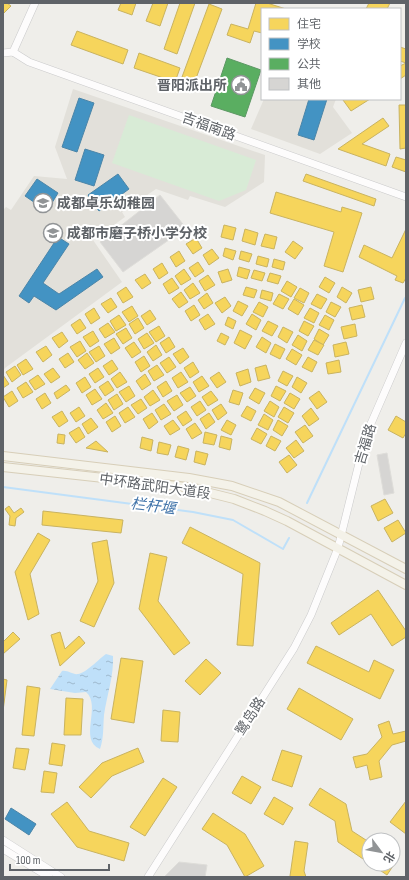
<svg xmlns="http://www.w3.org/2000/svg" width="409" height="880" viewBox="0 0 409 880" font-family="'Sofia Sans Condensed','Noto Sans SC',sans-serif">
<style>
.education{fill:#e2e0da}
.garden{fill:#d8ebd6}
.water{fill:url(#water-ripples)}
.homes{fill:#f6d55c;stroke:#c9b360}
.schools{fill:#4393c3;stroke:#4b85a8}
.public{fill:#5aae61;stroke:#5c9863}
.lines{fill:none;stroke-linecap:round;stroke-linejoin:round}
.stream{stroke:#bfe0f9;stroke-width:2}
.building{fill:#d6d5d3;stroke:#deddd9}
.secondary-casing{stroke:#cacacb;stroke-width:8}
.primary-casing{stroke:#d7ceb8;stroke-width:10}
.secondary{stroke:#fdfcfc;stroke-width:7}
.primary{stroke:#f4f2e9;stroke-width:8}
.labels{text-anchor:middle;stroke-width:4;stroke-linejoin:round;paint-order:stroke}
.poi-label{font-size:14px;font-weight:bold;fill:#5f6368;stroke:#fff;text-anchor:start}
.street-label{font-size:14px;fill:#5f6368;stroke:#fff}
.water-label{font-size:15px;font-style:italic;fill:#4174aa;stroke:#fff}
</style>
<defs>
<pattern id="water-ripples" width="26" height="14" patternUnits="userSpaceOnUse"><rect width="26" height="14" fill="#bfe0f9"/><path d="M2 4q2-2 4 0t4 0M15 11q2-2 4 0t4 0" fill="none" stroke="#9eb9cd"/></pattern>
</defs>
<rect width="100%" height="100%" fill="#efeeea"/>
<g class="education">
<polygon points="73,89 265,155 264,182 225,207 190,196 188,200 156,189 122,212 125,217 93,240 122,282 5,368 3,372 3,210 6,207 11,210 34,176 67,179 55,147"/>
<polygon points="264,99 336,99 333,107 352,133 320,154 251,129"/>
</g>
<polygon class="garden" points="129,115 256,160 246,190 219,201 112,163"/>
<path class="water" d="M106,654L113,656C114,675 107,695 104,715C103,726 104,738 100,749C78,740 102,706 86,692L75,693L50,689L62,671C68,670 73,675 78,674C86,673 99,659 106,654Z"/>
<g class="homes">
<polygon points="3,3 7,3 11,6 3,14"/>
<polygon points="121,3 136,3 132,15 118,10"/>
<polygon points="153,3 168,3 160,26 146,21"/>
<polygon points="180,3 195,3 177,54 164,49"/>
<polygon points="256,3 267,3 286,9 262,9 262,33 254,31 250,43 227,35 231,24 248,29"/>
<polygon points="369,3 390,3 387,9 366,9"/>
<polygon points="209,4 222,9 195,81 182,77"/>
<polygon points="77,31 128,50 123,64 71,45"/>
<polygon points="400,47 406,49 406,75 400,79 400,66 406,63 400,61"/>
<polygon points="139,53 180,68 175,82 134,68"/>
<polygon points="345,99 370,99 351,111 343,100"/>
<polygon points="399,105 406,105 406,148 400,149"/>
<polygon points="383,118 389,126 362,144 390,154 386,166 338,149"/>
<polygon points="396,157 406,160 406,172 392,167"/>
<polygon points="306,174 376,199 374,206 303,181"/>
<polygon points="276,192 341,212 342,207 362,213 343,272 324,266 334,232 270,213"/>
<polygon points="224,225 236,228 233,240 221,237"/>
<polygon points="245,229 258,233 255,245 242,241"/>
<polygon points="406,229 406,278 403,283 395,280 397,276 359,257 364,245 392,258"/>
<polygon points="265,234 277,237 274,249 261,246"/>
<polygon points="196,238 202,248 193,254 186,244"/>
<polygon points="293,241 303,248 295,259 285,252"/>
<polygon points="225,248 236,251 233,260 223,256"/>
<polygon points="212,249 219,258 209,265 203,255"/>
<polygon points="179,251 185,261 176,267 170,257"/>
<polygon points="241,251 252,254 249,262 239,259"/>
<polygon points="258,256 269,259 267,267 256,264"/>
<polygon points="274,259 285,262 283,270 272,267"/>
<polygon points="198,262 204,271 195,277 189,268"/>
<polygon points="162,263 168,273 159,279 153,269"/>
<polygon points="239,267 250,270 247,279 237,276"/>
<polygon points="184,269 191,279 181,285 175,276"/>
<polygon points="228,269 232,280 222,283 218,272"/>
<polygon points="254,270 265,273 262,281 251,278"/>
<polygon points="270,273 281,276 278,284 267,281"/>
<polygon points="145,274 151,283 142,289 135,280"/>
<polygon points="208,275 215,285 205,291 199,281"/>
<polygon points="325,277 335,283 329,293 319,287"/>
<polygon points="172,278 179,288 169,294 163,284"/>
<polygon points="287,281 297,287 291,297 281,291"/>
<polygon points="193,283 200,293 190,299 184,290"/>
<polygon points="126,287 133,297 123,303 117,293"/>
<polygon points="246,287 257,290 254,298 243,295"/>
<polygon points="342,287 352,293 346,303 337,297"/>
<polygon points="371,287 374,299 361,302 358,290"/>
<polygon points="300,288 309,293 304,303 294,298"/>
<polygon points="262,290 273,293 271,301 260,298"/>
<polygon points="181,292 188,302 179,308 172,299"/>
<polygon points="207,293 213,303 204,309 198,300"/>
<polygon points="279,294 289,299 283,309 273,304"/>
<polygon points="317,294 327,299 321,309 311,304"/>
<polygon points="225,297 231,306 222,313 215,303"/>
<polygon points="111,298 117,307 108,313 101,304"/>
<polygon points="294,299 304,305 298,315 288,309"/>
<polygon points="238,301 248,306 242,316 233,311"/>
<polygon points="259,302 268,307 263,317 253,312"/>
<polygon points="331,302 341,307 335,317 326,312"/>
<polygon points="194,305 200,315 191,321 185,311"/>
<polygon points="362,305 365,317 352,320 349,308"/>
<polygon points="132,306 138,316 129,322 122,312"/>
<polygon points="94,308 100,318 91,324 85,314"/>
<polygon points="310,308 319,313 314,323 304,318"/>
<polygon points="150,310 156,319 147,325 141,316"/>
<polygon points="208,314 215,324 205,330 199,320"/>
<polygon points="252,314 261,320 256,330 246,324"/>
<polygon points="119,315 126,325 116,331 110,321"/>
<polygon points="325,315 334,320 329,330 319,325"/>
<polygon points="228,317 236,321 233,329 225,325"/>
<polygon points="138,318 144,328 135,334 129,324"/>
<polygon points="80,319 86,328 77,334 71,325"/>
<polygon points="268,321 278,326 272,336 262,331"/>
<polygon points="304,321 314,326 308,336 299,331"/>
<polygon points="108,323 115,332 105,338 99,329"/>
<polygon points="355,324 357,336 344,339 341,327"/>
<polygon points="159,326 165,336 156,342 149,332"/>
<polygon points="283,327 293,332 287,343 278,337"/>
<polygon points="126,328 132,338 123,344 116,334"/>
<polygon points="319,329 329,335 323,345 314,339"/>
<polygon points="240,330 252,336 245,349 234,343"/>
<polygon points="93,331 99,341 90,347 83,337"/>
<polygon points="62,332 68,341 59,348 52,338"/>
<polygon points="147,333 154,343 144,349 138,339"/>
<polygon points="221,333 229,337 225,345 217,341"/>
<polygon points="298,335 307,341 302,351 292,345"/>
<polygon points="169,337 175,347 166,353 160,343"/>
<polygon points="262,337 271,343 266,353 256,347"/>
<polygon points="114,338 120,348 111,354 104,344"/>
<polygon points="314,340 324,345 318,355 308,350"/>
<polygon points="80,341 86,351 77,357 70,347"/>
<polygon points="134,342 141,352 132,358 125,348"/>
<polygon points="346,342 349,354 335,357 333,345"/>
<polygon points="275,344 285,349 280,359 270,354"/>
<polygon points="156,345 162,355 153,361 147,352"/>
<polygon points="46,346 52,355 43,362 36,352"/>
<polygon points="99,346 105,356 96,362 89,352"/>
<polygon points="183,348 189,357 180,364 173,354"/>
<polygon points="292,349 302,355 296,365 286,359"/>
<polygon points="68,353 74,362 65,368 59,359"/>
<polygon points="87,353 94,363 85,369 78,360"/>
<polygon points="144,356 150,366 141,372 135,362"/>
<polygon points="169,357 176,367 167,373 160,363"/>
<polygon points="308,357 317,362 312,372 302,367"/>
<polygon points="26,359 33,369 23,375 17,365"/>
<polygon points="112,360 118,369 109,375 103,366"/>
<polygon points="339,360 341,372 328,374 326,363"/>
<polygon points="193,362 199,372 190,378 184,368"/>
<polygon points="157,365 164,375 154,381 148,371"/>
<polygon points="266,365 270,378 258,381 255,368"/>
<polygon points="15,366 21,375 12,382 6,372"/>
<polygon points="53,368 60,377 51,383 44,374"/>
<polygon points="98,368 104,377 95,383 89,374"/>
<polygon points="248,369 251,382 240,386 236,373"/>
<polygon points="283,371 293,376 287,386 278,381"/>
<polygon points="120,372 127,382 117,388 111,379"/>
<polygon points="181,372 188,382 178,388 172,378"/>
<polygon points="219,372 226,382 217,388 210,378"/>
<polygon points="145,374 151,384 142,390 136,381"/>
<polygon points="3,375 9,384 3,388"/>
<polygon points="38,375 45,384 35,390 29,381"/>
<polygon points="202,376 209,386 199,392 193,382"/>
<polygon points="85,377 91,387 82,393 76,383"/>
<polygon points="297,377 307,383 301,393 292,387"/>
<polygon points="108,381 114,390 105,396 99,387"/>
<polygon points="166,381 172,391 163,397 157,387"/>
<polygon points="26,382 33,392 23,398 17,388"/>
<polygon points="66,385 70,390 57,399 54,393"/>
<polygon points="129,386 135,396 126,402 119,392"/>
<polygon points="276,386 286,391 280,401 271,396"/>
<polygon points="190,387 196,396 187,402 180,393"/>
<polygon points="255,388 265,393 259,404 249,398"/>
<polygon points="95,389 102,399 92,405 86,395"/>
<polygon points="153,390 160,400 150,406 144,397"/>
<polygon points="233,390 243,393 239,405 229,402"/>
<polygon points="12,391 18,401 9,407 3,397"/>
<polygon points="211,391 218,400 208,406 202,397"/>
<polygon points="319,391 327,402 317,409 309,398"/>
<polygon points="45,393 51,403 42,409 36,399"/>
<polygon points="290,393 300,399 294,409 284,403"/>
<polygon points="117,394 123,404 114,410 108,400"/>
<polygon points="177,395 183,405 174,411 167,401"/>
<polygon points="141,399 147,408 138,414 131,405"/>
<polygon points="200,401 206,410 197,416 191,407"/>
<polygon points="270,401 279,407 274,417 264,411"/>
<polygon points="106,403 113,413 103,419 97,410"/>
<polygon points="164,404 171,414 161,420 155,410"/>
<polygon points="221,404 227,413 218,420 212,410"/>
<polygon points="247,406 256,411 251,421 241,416"/>
<polygon points="79,407 85,416 76,422 70,413"/>
<polygon points="128,407 135,417 125,423 119,413"/>
<polygon points="284,407 294,413 288,423 278,417"/>
<polygon points="311,408 319,419 309,426 302,416"/>
<polygon points="62,411 68,421 59,427 52,417"/>
<polygon points="186,411 192,420 183,426 177,417"/>
<polygon points="152,413 158,422 149,429 143,419"/>
<polygon points="209,413 215,422 206,429 200,419"/>
<polygon points="264,414 273,420 268,430 258,425"/>
<polygon points="115,416 121,426 112,432 106,422"/>
<polygon points="396,416 406,422 406,433 403,438 388,430"/>
<polygon points="91,418 98,427 88,434 82,424"/>
<polygon points="173,420 180,429 170,435 164,426"/>
<polygon points="227,420 236,425 231,435 221,430"/>
<polygon points="278,420 288,426 282,436 273,430"/>
<polygon points="195,423 202,433 192,439 186,429"/>
<polygon points="305,425 313,436 303,443 295,432"/>
<polygon points="79,427 85,437 76,443 69,433"/>
<polygon points="257,428 267,434 261,444 251,439"/>
<polygon points="205,432 217,435 214,445 203,443"/>
<polygon points="58,434 65,435 64,444 57,443"/>
<polygon points="221,436 232,439 230,450 219,447"/>
<polygon points="271,436 281,441 275,451 266,446"/>
<polygon points="142,437 153,440 151,451 140,448"/>
<polygon points="296,440 304,451 294,458 286,448"/>
<polygon points="96,441 108,452 86,448"/>
<polygon points="159,442 171,445 168,455 157,453"/>
<polygon points="178,446 189,449 186,460 175,457"/>
<polygon points="196,451 208,454 205,465 194,462"/>
<polygon points="289,455 297,465 287,473 279,462"/>
<polygon points="385,499 393,513 378,521 371,506"/>
<polygon points="9,506 14,513 21,508 24,512 16,518 15,526 9,525 10,516 5,509"/>
<polygon points="43,511 123,520 121,533 42,525"/>
<polygon points="398,520 406,533 392,542 384,528"/>
<polygon points="190,527 260,563 253,646 237,645 243,574 182,543"/>
<polygon points="38,533 50,540 30,574 39,614 28,620 15,572"/>
<polygon points="107,540 114,583 94,627 80,621 98,581 92,543"/>
<polygon points="150,553 167,557 158,601 190,643 174,655 139,609"/>
<polygon points="378,590 406,631 406,637 392,646 371,614 339,635 331,623"/>
<polygon points="13,632 20,639 3,654 3,642"/>
<polygon points="60,632 65,649 79,636 85,643 60,666 51,635"/>
<polygon points="316,646 369,672 374,660 394,670 380,699 307,663"/>
<polygon points="121,658 143,661 134,723 111,719"/>
<polygon points="206,659 221,673 200,695 185,681"/>
<polygon points="3,679 7,680 3,711"/>
<polygon points="27,686 40,688 34,736 22,735"/>
<polygon points="299,688 353,719 341,740 287,709"/>
<polygon points="66,698 83,699 81,735 64,735"/>
<polygon points="163,710 180,712 178,742 161,741"/>
<polygon points="389,721 393,734 406,731 406,741 392,745 379,761 382,777 370,780 367,765 356,768 353,757 367,754 382,737 378,725"/>
<polygon points="52,743 65,745 62,766 49,764"/>
<polygon points="16,748 29,749 25,770 13,768"/>
<polygon points="138,748 144,762 112,776 91,798 79,787 102,763"/>
<polygon points="282,750 302,756 292,787 272,780"/>
<polygon points="44,771 57,773 54,793 41,792"/>
<polygon points="242,776 261,787 251,804 232,793"/>
<polygon points="163,778 177,787 145,836 130,827"/>
<polygon points="320,788 346,804 352,831 369,842 369,863 338,842 335,821 309,805"/>
<polygon points="274,797 293,808 283,825 264,814"/>
<polygon points="406,801 406,834 390,822"/>
<polygon points="67,802 89,831 129,843 124,861 77,847 51,814"/>
<polygon points="213,813 245,834 264,866 245,877 227,845 202,829"/>
<polygon points="295,841 308,843 304,871 306,877 290,877 290,876"/>
<polygon points="393,858 397,860 387,875 371,864 393,864"/>
</g>
<g class="schools">
<polygon points="79,98 94,103 77,152 62,147"/>
<polygon points="309,99 327,99 314,140 298,135"/>
<polygon points="85,149 104,155 94,186 75,180"/>
<polygon points="118,174 129,189 99,211 88,195"/>
<polygon points="37,179 58,193 47,211 25,196"/>
<polygon points="58,237 69,244 43,283 59,294 97,269 103,277 56,310 34,296 29,303 19,296"/>
<polygon points="11,808 36,824 29,835 5,819"/>
</g>
<polygon class="public" points="227,58 261,70 245,117 211,106"/>
<g class="lines">
<g class="stream">
<polyline points="3,487 193,512 233,520 283,549 289,538"/>
<polyline points="307,503 405,298 406,298"/>
</g>
</g>
<g class="building">
<polygon points="160,195 186,228 123,272 100,242"/>
<polygon points="387,453 394,493 384,495 377,455"/>
<polygon points="179,862 207,865 205,877 164,877"/>
</g>
<g class="lines">
<defs>
<g id="secondary">
<polyline points="13,52 29,62 406,197"/>
<polyline points="13,52 35,3"/>
<polyline points="3,53 13,52"/>
<polyline points="3,840 61,877"/>
<polyline points="3,849 49,877"/>
<polyline points="148,877 294,648 311,615 338,548 366,435 406,343"/>
</g>
<g id="primary">
<polyline points="3,456 189,478 232,486 279,502 406,569"/>
<polyline points="3,467 186,487 234,499 265,511 287,521 406,585"/>
</g>
</defs>
<use href="#secondary" class="secondary-casing"/>
<use href="#primary" class="primary-casing"/>
<use href="#secondary" class="secondary"/>
<use href="#primary" class="primary"/>
</g>
<defs>
<symbol id="civic-ring" viewBox="-11 -11 22 22"><circle r="9.5" fill="#fff" stroke="#919496" stroke-width="1.5"/><path d="M-.6-6.5H3V-4.5H.6V-3L4-1V1h2V6H-6V1h2V-1L-.6-3ZM-1.2 2.5V6h2.4V2.5Z" fill="#919496"/></symbol>
<symbol id="school-ring" viewBox="-11 -11 22 22"><circle r="9.5" fill="#fff" stroke="#919496" stroke-width="1.5"/><path d="M0-5L7-2L0 1L-7-2ZM-4 1L0 2.5L4 1V4Q0 6-4 4Z" fill="#919496"/></symbol>
</defs>
<g fill-rule="evenodd">
<use href="#civic-ring" x="230" y="74" width="22" height="22"/>
<use href="#school-ring" x="32" y="192" width="22" height="22"/>
<use href="#school-ring" x="42" y="222" width="22" height="22"/>
</g>
<g class="labels">
<g class="poi-label">
<text x="227" y="90" text-anchor="end">晋阳派出所</text>
<text x="57" y="208">成都卓乐幼稚园</text>
<text x="67" y="238">成都市磨子桥小学分校</text>
</g>
<g class="street-label">
<text transform="translate(209 126) rotate(20)" y="5">吉福南路</text>
<text transform="translate(365 444) rotate(-73)" y="5">吉福路</text>
<text transform="translate(155 486) rotate(8)" y="5">中环路武阳大道段</text>
<text transform="translate(250 716) rotate(-58)" y="5">鹭岛路</text>
</g>
<g class="water-label">
<text transform="translate(153 506) rotate(7)" y="5">栏杆堰</text>
</g>
</g>
<rect width="409" height="880" fill="none" stroke="#5f6368" stroke-width="8"/>
<rect x="261" y="8" width="140" height="92" fill="#ffffff" stroke="#bfc1c3"/>
<rect x="269" y="18" width="20" height="12" fill="#f6d55c" stroke="#bfc1c3"/>
<text x="297" y="28" font-size="12" fill="#5f6368">住宅</text>
<rect x="269" y="38" width="20" height="12" fill="#4393c3" stroke="#bfc1c3"/>
<text x="297" y="48" font-size="12" fill="#5f6368">学校</text>
<rect x="269" y="58" width="20" height="12" fill="#5aae61" stroke="#bfc1c3"/>
<text x="297" y="68" font-size="12" fill="#5f6368">公共</text>
<rect x="269" y="78" width="20" height="12" fill="#d6d5d3" stroke="#bfc1c3"/>
<text x="297" y="88" font-size="12" fill="#5f6368">其他</text>
<g transform="translate(381 852) rotate(122)"><circle r="19" fill="#ffffff" stroke="#bfc1c3"/>
<path d="M0-3L7 15L0 10L-7 15Z" fill="#919496"/>
<text y="-6" font-size="11" font-weight="bold" text-anchor="middle" fill="#5f6368">北</text>
</g>
<path d="M10 864v6h99v-6" fill="none" stroke="#5f6368" stroke-width="2"/>
<text x="16" y="864" font-size="12" fill="#5f6368" stroke="#ffffff" stroke-width="3" paint-order="stroke">100 m</text>
</svg>
